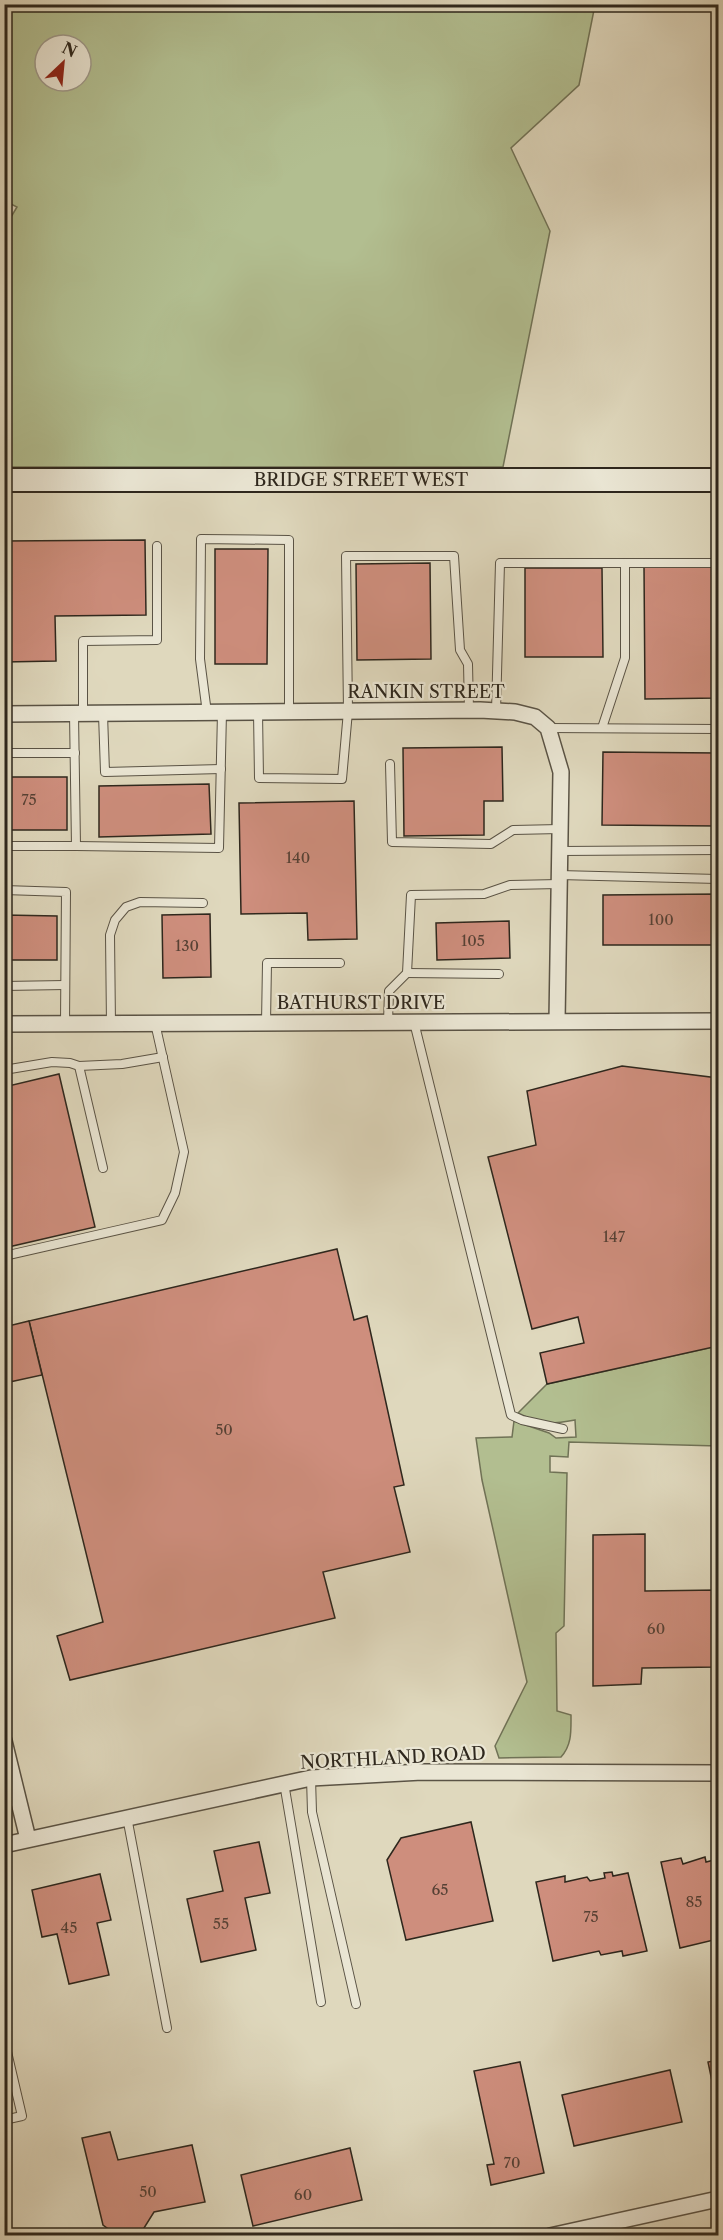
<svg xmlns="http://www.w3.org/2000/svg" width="723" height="2240" viewBox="0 0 723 2240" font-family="'Libre Caslon Text',serif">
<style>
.green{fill:#b2be90;stroke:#707256;stroke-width:1.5;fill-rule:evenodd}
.building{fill:#ce8e7d;stroke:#2e271d;stroke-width:1.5}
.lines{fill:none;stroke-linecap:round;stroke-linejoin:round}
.lane-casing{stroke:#5a5345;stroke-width:10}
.street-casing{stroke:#5a5345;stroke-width:18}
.secondary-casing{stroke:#2e271d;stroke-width:26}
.lane{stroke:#eae6d4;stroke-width:8}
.street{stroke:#eae6d4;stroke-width:15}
.secondary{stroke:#eae6d4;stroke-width:22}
.labels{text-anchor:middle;stroke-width:4.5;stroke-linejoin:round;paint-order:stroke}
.number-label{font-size:15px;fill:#564135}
.street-label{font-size:18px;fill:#2e271d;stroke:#eae6d4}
</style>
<rect width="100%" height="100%" fill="#dfd8bd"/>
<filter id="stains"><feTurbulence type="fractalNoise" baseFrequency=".00333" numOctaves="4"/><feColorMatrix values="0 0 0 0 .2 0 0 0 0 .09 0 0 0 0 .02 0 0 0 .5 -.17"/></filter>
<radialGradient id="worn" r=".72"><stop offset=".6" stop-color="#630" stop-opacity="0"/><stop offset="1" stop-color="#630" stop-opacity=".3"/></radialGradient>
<g class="green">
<path d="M5,4L595,5L579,85L511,148L550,231L503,467H5V227L17,207L5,201ZM45,45H81V81H45Z"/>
<path d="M718,1346V1446L569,1442L568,1457L550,1456V1472L567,1473L564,1626L556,1633L557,1711L571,1715C571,1731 572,1745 561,1757L499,1758L495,1746L527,1682L482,1480L476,1438L512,1437L514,1421L549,1433L556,1438L576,1437L575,1420C549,1425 542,1425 518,1413L547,1384Z"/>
</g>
<g class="building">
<polygon points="145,540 146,615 55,616 56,661 4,662 4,541"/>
<polygon points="215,549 268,549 267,664 215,664"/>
<polygon points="430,563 431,659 357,660 356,564"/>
<polygon points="644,566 718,566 718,698 645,699"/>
<polygon points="525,568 602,568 603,657 525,657"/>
<polygon points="502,747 503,801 484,801 484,835 404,836 403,748"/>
<polygon points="603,752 718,753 718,826 602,825"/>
<rect x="4" y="777" width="63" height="53"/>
<polygon points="209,784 211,834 99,837 99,786"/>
<polygon points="354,801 357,939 308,940 307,913 241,914 239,803"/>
<polygon points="718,894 718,945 603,945 603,895"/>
<polygon points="210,914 211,977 163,978 162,915"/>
<polygon points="4,915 57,916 57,960 4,960"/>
<polygon points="509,921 510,958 437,960 436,923"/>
<polygon points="622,1066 718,1078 718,1346 547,1384 540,1353 584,1343 578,1317 532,1329 488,1157 536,1145 527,1091"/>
<polygon points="59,1074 95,1227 4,1248 4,1087"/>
<polygon points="337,1249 354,1320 367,1316 404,1485 394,1487 410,1552 323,1572 335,1618 70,1680 57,1636 103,1622 29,1321"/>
<polygon points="29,1321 42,1375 5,1383 4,1327"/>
<polygon points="645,1534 645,1591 718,1590 718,1667 642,1668 641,1684 593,1686 593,1535"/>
<polygon points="471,1822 493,1921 406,1940 387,1860 401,1838"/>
<polygon points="259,1842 270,1893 245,1898 256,1950 201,1962 187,1899 223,1891 214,1851"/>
<polygon points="705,1857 706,1862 718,1859 718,1939 680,1948 661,1862 681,1858 683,1864"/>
<polygon points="612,1872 613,1876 628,1873 647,1951 623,1956 622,1951 601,1955 599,1951 553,1961 536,1882 565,1876 565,1882 587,1877 590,1881 605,1878 604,1873"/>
<polygon points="100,1874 111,1920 97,1923 109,1975 69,1984 57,1934 42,1937 32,1890"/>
<polygon points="718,2060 718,2084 713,2086 708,2062"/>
<polygon points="520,2062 544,2173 491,2185 487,2165 494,2164 474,2071"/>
<polygon points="670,2070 682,2122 574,2146 562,2095"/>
<polygon points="110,2132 118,2160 192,2145 205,2202 154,2212 139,2236 118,2236 103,2225 82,2138"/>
<polygon points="350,2148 362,2200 253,2226 241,2175"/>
</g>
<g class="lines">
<defs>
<g id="lane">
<polyline points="496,711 500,563 718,563"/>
<polyline points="258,712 259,778 342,779 348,711 346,556 454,556 460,650 468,664 469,710"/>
<polyline points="207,713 200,659 201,539 289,540 289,712"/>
<polyline points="83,714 83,641 157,640 157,546"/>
<polyline points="103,714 105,772 221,769"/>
<polyline points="548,728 718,729"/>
<polyline points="602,728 625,658 625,563"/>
<polyline points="4,753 75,753"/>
<polyline points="390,764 392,842 491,844 513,830 560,829"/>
<polyline points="4,846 76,846 74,714"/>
<polyline points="76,846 219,848 222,712"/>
<polyline points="560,851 718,850"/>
<polyline points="559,875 718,879"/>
<polyline points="4,890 66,892 65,1024"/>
<polyline points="407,973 499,974"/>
<polyline points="4,986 65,985"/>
<polyline points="388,1022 389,991 407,973 411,895 484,894 510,885 559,884"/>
<polyline points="414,1022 511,1415 522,1420 563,1429"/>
<polyline points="266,1023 267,963 340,963"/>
<polyline points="111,1024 110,935 115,920 126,907 140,902 203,903"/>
<polyline points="79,1066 103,1168"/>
<polyline points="4,1070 52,1062 70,1063 79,1066 122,1064 163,1057"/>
<polyline points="4,1256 162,1220 175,1193 184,1152 155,1023"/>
<polyline points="311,1778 312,1812 356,2004"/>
<polyline points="284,1783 321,2002"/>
<polyline points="127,1817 167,2028"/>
<polyline points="4,2039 22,2116 4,2120"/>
</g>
<g id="street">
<polyline points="4,714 480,710 515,712 535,717 548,728 561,772 557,1021"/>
<polyline points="4,1024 718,1021"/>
<polyline points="4,1741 28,1839"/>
<polyline points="4,1845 311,1778 422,1772 718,1773"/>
<polyline points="550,2236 718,2199"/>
</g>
<polyline id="secondary" points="4,480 718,480"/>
</defs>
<use href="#lane" class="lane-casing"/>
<use href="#street" class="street-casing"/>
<use href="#secondary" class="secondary-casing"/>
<use href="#lane" class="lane"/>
<use href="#street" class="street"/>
<use href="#secondary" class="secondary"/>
</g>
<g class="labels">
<g class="number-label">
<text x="29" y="805">75</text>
<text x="298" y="863">140</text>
<text x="661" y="925">100</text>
<text x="473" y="946">105</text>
<text x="187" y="951">130</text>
<text x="614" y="1242">147</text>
<text x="224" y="1435">50</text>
<text x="656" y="1634">60</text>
<text x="440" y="1895">65</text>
<text x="694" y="1907">85</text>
<text x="591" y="1922">75</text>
<text x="221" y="1929">55</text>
<text x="69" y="1933">45</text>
<text x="512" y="2168">70</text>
<text x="148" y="2197">50</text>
<text x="303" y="2200">60</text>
</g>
<g class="street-label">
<text x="361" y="486">BRIDGE STREET WEST</text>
<text x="426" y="698">RANKIN STREET</text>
<text x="361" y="1009">BATHURST DRIVE</text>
<text transform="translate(393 1758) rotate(-3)" y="6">NORTHLAND ROAD</text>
</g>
</g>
<rect width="723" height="2240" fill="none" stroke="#dfd8bd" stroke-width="24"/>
<rect x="6" y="6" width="711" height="2228" fill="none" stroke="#2e271d" stroke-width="3"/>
<rect x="12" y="12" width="699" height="2216" fill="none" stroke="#2e271d" stroke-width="1.5"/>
<g transform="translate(63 63) rotate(26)"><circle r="28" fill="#eae6d4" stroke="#9f9a8b" stroke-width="1.5"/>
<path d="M0-4.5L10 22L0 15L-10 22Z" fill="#8f2418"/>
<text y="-9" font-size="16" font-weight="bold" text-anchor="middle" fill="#2e271d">N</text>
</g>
<rect width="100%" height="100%" filter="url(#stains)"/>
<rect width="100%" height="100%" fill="url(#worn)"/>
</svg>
